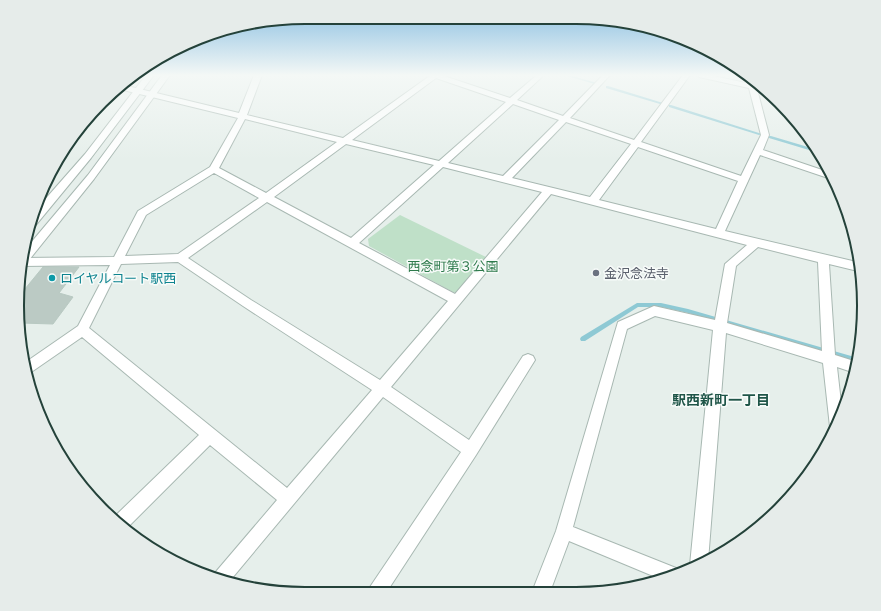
<svg xmlns="http://www.w3.org/2000/svg" width="881" height="611" viewBox="0 0 881 611" font-family="'Open Sans','Noto Sans JP',sans-serif">
<style>
.green{fill:#bfe0c8}
.lines{fill:none;stroke-linecap:round;stroke-linejoin:round}
.stream{fill:#8ec9d4;fill-rule:evenodd}
.building{fill:#bbcac4;stroke:#b8c9c2}
.minor-casing{stroke:#a8b8b2;stroke-width:2}
.tertiary-casing{stroke:#a8b8b2;stroke-width:2}
.minor{fill:#fff;fill-rule:evenodd}
.tertiary{fill:#fff;fill-rule:evenodd}
.worship-dot{fill:#6b7280;stroke:#f7fbf9;stroke-width:1.5}
.culture-dot{fill:#0f9aa8;stroke:#f7fbf9;stroke-width:1.5}
.labels{text-anchor:middle;stroke-width:3;stroke-linejoin:round;paint-order:stroke}
.park-label{font-size:13px;fill:#2d7a4b;stroke:#f7fbf9}
.worship-label{font-size:13px;fill:#5b616d;stroke:#f7fbf9;text-anchor:start}
.culture-label{font-size:13px;fill:#0d838f;stroke:#f7fbf9;text-anchor:start}
.neighbourhood-label{font-size:14px;font-weight:bold;fill:#1f5548;stroke:#f7fbf9}
.rim{fill:none;stroke:#24423a;stroke-width:2}
</style>
<rect width="100%" height="100%" fill="#e6efeb"/>
<polygon class="green" points="400,215 490,259 462,292 453,292 369,246 368,239"/>
<g class="lines">
<g class="stream">
<polygon points="564,75 568,75 601,84 598,85"/>
<polygon points="606,86 608,86 663,103 660,104 606,88"/>
<polygon points="669,105 671,105 762,134 759,135 669,107"/>
<polygon points="769,136 771,136 818,150 819,153 769,138"/>
<polygon points="637,303 661,303 688,309 858,358 857,362 688,313 661,307 638,307 585,341 581,341 580,339 581,337"/>
</g>
</g>
<polygon class="building" points="43,267 79,267 59,293 73,297 53,324 21,323 20,295"/>
<g class="lines">
<defs>
<path id="minor" d="M254,75H262L247,115L343,138L431,75H441L510,98L537,75H544L517,100L563,116L603,75H610L570,118L634,140L683,75H690L641,142L741,176L761,135L749,88L699,77L698,75H709L746,83L741,77L744,75L760,89H757L769,135L763,150L831,173L834,180L760,155L725,231L861,263L862,272L829,264L835,355L857,362L855,373L837,367L842,412L834,433L832,432L830,427L823,363L726,333L708,561L692,568L690,565L713,330L655,316L627,329L573,527L676,568L678,572L658,578L569,541L550,592H532L556,531L618,322L654,306L715,320L725,264L747,245L551,194L391,387L469,440L523,356L528,354L533,356L535,360L476,455L386,593H367L370,587L461,452L383,397L228,583L212,577L214,574L277,500L210,445L125,530L113,518L199,435L82,337L27,375L23,364L78,326L110,265L21,266L22,258L114,257L138,211L210,167L238,118L119,89L123,85L239,113ZM436,78L506,102L439,161L352,140ZM513,104L559,120L503,176L448,163ZM245,119L337,142L266,193L219,168ZM566,122L631,144L590,197L512,178ZM346,144L434,165L351,238L274,197ZM638,147L738,181L716,229L599,200ZM443,167L542,192L455,294L359,243ZM214,173L259,198L178,254L125,256L146,215ZM267,202L448,301L380,380L251,300L188,258ZM758,247L818,262L822,351L727,323L736,266ZM178,262L243,306L372,390L287,488L89,328L121,264Z"/>
<g id="tertiary">
<polygon points="146,75 154,75 91,158 35,226 31,226 34,212 85,154"/>
<polygon points="162,75 170,75 94,179 25,265 20,266 24,251 88,175"/>
</g>
</defs>
<use href="#minor" class="minor-casing"/>
<use href="#tertiary" class="tertiary-casing"/>
<use href="#minor" class="minor"/>
<use href="#tertiary" class="tertiary"/>
</g>
<linearGradient id="sky" x2="0" y2="1"><stop stop-color="#84bce0"/><stop offset="0.47" stop-color="#f4f8f6"/><stop offset="1" stop-color="#f4f8f6" stop-opacity="0"/></linearGradient>
<rect width="881" height="160" fill="url(#sky)"/>
<circle class="worship-dot" cx="596" cy="273" r="4"/>
<circle class="culture-dot" cx="52" cy="278" r="4"/>
<g class="labels">
<g class="park-label">
<text x="453" y="271">西念町第３公園</text>
</g>
<g class="worship-label">
<text x="604" y="278">金沢念法寺</text>
</g>
<g class="culture-label">
<text x="60" y="283">ロイヤルコート駅西</text>
</g>
<g class="neighbourhood-label">
<text x="721" y="405">駅西新町一丁目</text>
</g>
</g>
<path d="M0 0H881V611H0ZM305 24H576A281 281 0 0 1 857 305V306A281 281 0 0 1 576 587H305A281 281 0 0 1 24 306V305A281 281 0 0 1 305 24Z" fill="#e6ecea" fill-rule="evenodd"/>
<path class="rim" d="M305 24H576A281 281 0 0 1 857 305V306A281 281 0 0 1 576 587H305A281 281 0 0 1 24 306V305A281 281 0 0 1 305 24Z"/>
</svg>
